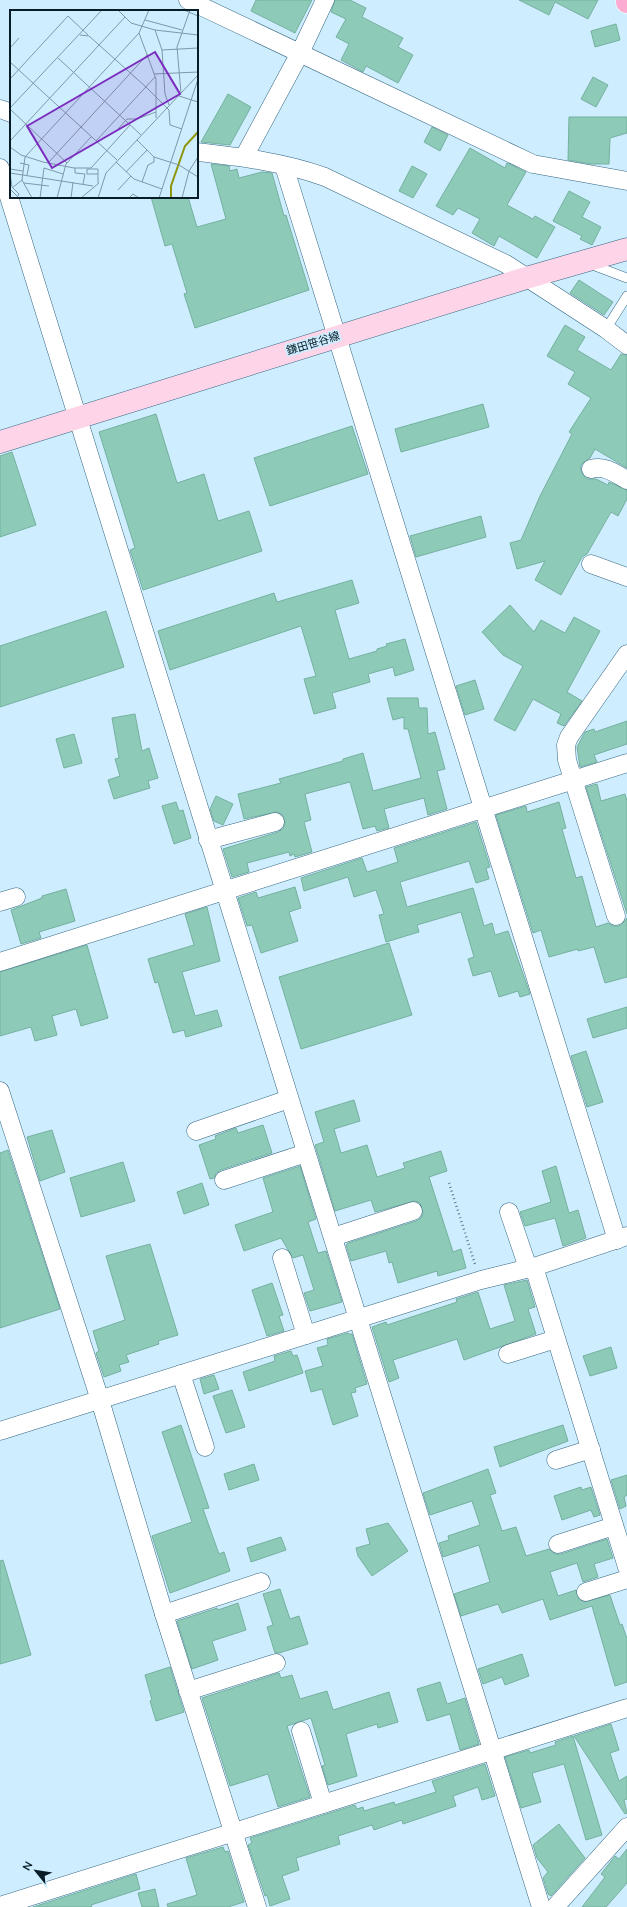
<svg xmlns="http://www.w3.org/2000/svg" width="627" height="1907" viewBox="0 0 627 1907" font-family="Mulish,'Noto Sans JP',sans-serif">
<style>
.building{fill:#8dcab8;stroke:#75b19f}
.lines{fill:none;stroke-linecap:round;stroke-linejoin:round}
.lane-casing{stroke:#346680;stroke-width:10}
.street-casing{stroke:#346680;stroke-width:19}
.secondary-casing{stroke:#346680;stroke-width:23}
.primary-casing{stroke:#fff;stroke-width:23}
.path{stroke:#637c8a;stroke-width:2.5;stroke-dasharray:1 3;stroke-linecap:butt}
.lane{stroke:#fff;stroke-width:9}
.street{stroke:#fff;stroke-width:18}
.secondary{stroke:#fed5e8;stroke-width:22}
.primary{stroke:#fdacd1;stroke-width:22}
.labels{text-anchor:middle;stroke-width:3.5;stroke-linejoin:round;paint-order:stroke}
.street-label{font-size:11px;fill:#071c27;stroke:#ceedff}
.inset-river{fill:none;stroke:#8e960d;stroke-width:2}
.inset-road{fill:none;stroke:#7e99a9;stroke-width:1}
.view{fill:#7b2cbf;fill-opacity:0.15;stroke:#7b2cbf;stroke-width:2}
.inset-edge{fill:none;stroke:#071c27;stroke-width:2}
</style>
<rect width="100%" height="100%" fill="#ceedff"/>
<g class="building">
<polygon points="256,0 312,0 295,33 251,11"/>
<polygon points="335,0 350,0 366,8 362,17 403,38 398,47 413,55 398,83 366,66 363,72 341,60 349,44 336,37 346,19 331,12"/>
<polygon points="519,0 598,0 588,19 555,2 549,15"/>
<polygon points="616,24 620,40 595,47 591,31"/>
<polygon points="593,77 608,85 596,107 581,99"/>
<polygon points="228,94 251,107 230,145 201,142"/>
<polygon points="569,117 627,117 627,133 610,138 609,164 591,164 568,160"/>
<polygon points="432,127 448,135 440,151 424,142"/>
<polygon points="470,148 505,168 507,163 526,172 507,205 533,219 535,216 555,227 537,258 499,236 494,246 472,233 480,219 458,208 453,215 436,206"/>
<polygon points="211,164 229,166 230,171 237,169 239,178 262,172 272,173 284,216 286,215 309,290 195,328 184,294 187,293 172,244 165,246 151,197 188,197 197,227 226,219"/>
<polygon points="412,166 427,174 413,198 399,191"/>
<polygon points="569,191 590,202 582,217 601,227 592,245 580,239 582,236 553,221"/>
<polygon points="579,280 613,302 604,315 570,293"/>
<polygon points="565,325 585,337 577,350 611,370 621,354 627,355 627,468 595,449 590,458 585,461 581,465 581,470 583,475 587,479 596,479 608,485 609,482 627,490 627,499 618,516 611,512 587,554 582,557 561,595 535,580 545,561 517,569 510,543 521,540 540,496 572,434 569,432 591,398 568,384 575,372 547,356"/>
<polygon points="483,404 489,427 401,452 395,429"/>
<polygon points="156,414 177,483 204,474 218,521 249,511 262,551 143,590 130,550 135,548 99,432"/>
<polygon points="352,426 368,474 270,506 254,458"/>
<polygon points="12,452 36,525 0,537 0,456"/>
<polygon points="481,516 486,537 416,557 410,536"/>
<polygon points="352,580 359,603 335,610 349,659 377,651 377,649 387,646 386,644 405,639 414,670 395,676 393,667 368,674 370,682 332,693 336,708 314,714 304,679 316,676 301,626 170,670 158,631 274,593 277,602"/>
<polygon points="510,605 534,632 541,620 565,633 574,617 600,631 567,692 582,701 564,726 557,723 561,714 533,699 515,731 494,720 523,666 503,655 482,632"/>
<polygon points="106,611 124,667 0,707 0,646"/>
<polygon points="475,680 484,709 465,715 456,686"/>
<polygon points="387,698 418,698 419,708 427,708 428,734 435,732 445,769 437,771 447,809 428,815 424,798 384,809 389,828 377,831 375,826 363,829 350,782 305,794 311,820 304,822 312,852 295,857 294,854 290,856 289,852 247,863 249,872 232,877 223,849 278,832 283,829 285,824 283,815 277,812 244,819 238,794 281,783 279,779 343,761 343,759 363,753 373,791 421,778 408,729 404,729 404,717 393,720"/>
<polygon points="135,714 142,751 149,748 158,778 148,781 150,788 114,799 108,780 120,776 115,759 119,758 112,718"/>
<polygon points="627,721 627,744 594,755 597,762 580,767 577,747 585,732 594,729 595,732"/>
<polygon points="74,734 82,763 64,768 56,739"/>
<polygon points="597,784 601,801 625,794 627,801 627,914 586,787"/>
<polygon points="216,796 233,804 223,825 214,821 210,809"/>
<polygon points="176,802 179,811 183,810 191,838 174,844 162,806"/>
<polygon points="559,802 566,828 562,829 576,878 582,876 596,927 608,923 613,926 619,926 623,923 627,918 627,977 605,983 594,947 578,951 578,949 549,957 541,930 533,933 496,815 526,806 527,812"/>
<polygon points="476,822 490,867 486,868 489,879 476,883 469,861 400,882 407,907 473,888 484,926 492,923 495,935 508,931 530,994 520,997 518,991 499,997 491,971 473,976 468,959 474,957 461,912 417,925 419,932 386,942 379,915 384,914 376,890 354,897 348,877 304,891 301,878 362,858 367,872 398,862 394,848"/>
<polygon points="295,887 301,908 289,912 298,941 261,953 252,925 247,926 238,898 256,892 258,898"/>
<polygon points="66,889 75,921 39,932 41,938 21,944 11,910 42,898 42,896"/>
<polygon points="207,907 220,961 182,972 195,1016 217,1010 222,1026 186,1037 184,1030 173,1033 158,982 155,983 148,959 194,945 185,914"/>
<polygon points="389,943 412,1015 301,1049 279,977"/>
<polygon points="87,945 108,1018 81,1026 76,1009 52,1016 57,1035 35,1041 31,1027 0,1036 0,972"/>
<polygon points="627,1007 627,1028 593,1038 587,1019"/>
<polygon points="586,1051 603,1102 587,1107 571,1056"/>
<polygon points="354,1100 360,1121 334,1129 341,1153 367,1145 377,1177 405,1168 403,1163 441,1151 447,1171 429,1177 453,1252 461,1249 466,1268 438,1276 437,1271 398,1283 392,1262 389,1263 386,1251 351,1261 346,1245 348,1243 416,1221 421,1218 423,1213 420,1203 415,1201 375,1212 371,1200 335,1211 315,1145 324,1142 315,1112"/>
<polygon points="263,1125 272,1153 221,1170 216,1173 214,1178 210,1179 199,1145 216,1139 215,1136 236,1128 238,1133"/>
<polygon points="52,1130 65,1172 40,1181 27,1137"/>
<polygon points="8,1150 60,1309 0,1328 0,1153"/>
<polygon points="123,1162 135,1201 81,1217 70,1178"/>
<polygon points="300,1166 316,1219 308,1222 318,1253 326,1251 342,1302 310,1311 304,1293 314,1290 303,1255 293,1258 281,1238 244,1251 235,1225 273,1212 263,1178"/>
<polygon points="556,1166 569,1213 578,1210 586,1238 563,1246 555,1218 525,1226 520,1212 551,1202 542,1171"/>
<polygon points="202,1183 209,1205 184,1214 177,1192"/>
<polygon points="150,1244 178,1335 158,1341 159,1344 126,1355 129,1362 119,1365 121,1371 104,1377 96,1353 99,1351 93,1331 125,1320 106,1256"/>
<polygon points="527,1280 535,1307 528,1309 536,1334 464,1360 457,1339 393,1360 399,1378 389,1382 372,1327 386,1322 387,1325 442,1307 457,1302 456,1299 478,1292 490,1329 515,1321 504,1285"/>
<polygon points="272,1283 283,1315 279,1316 284,1331 267,1336 252,1290"/>
<polygon points="348,1333 349,1334 352,1334 367,1384 355,1388 356,1392 351,1393 358,1416 333,1425 322,1389 311,1392 305,1371 323,1366 317,1348 328,1345 327,1339"/>
<polygon points="611,1347 617,1368 590,1376 583,1356"/>
<polygon points="291,1351 293,1356 297,1355 303,1373 249,1391 243,1372 275,1361 274,1356"/>
<polygon points="214,1375 219,1389 204,1394 200,1379"/>
<polygon points="232,1390 245,1427 226,1433 213,1396"/>
<polygon points="181,1425 209,1508 203,1509 219,1554 224,1552 230,1571 170,1593 152,1536 192,1522 162,1432"/>
<polygon points="563,1425 568,1441 500,1467 494,1447"/>
<polygon points="254,1464 259,1480 229,1490 224,1474"/>
<polygon points="488,1469 496,1493 490,1495 502,1531 516,1527 526,1556 549,1549 555,1554 561,1554 607,1539 613,1558 594,1564 598,1577 583,1582 577,1563 550,1572 558,1596 576,1590 579,1599 584,1602 610,1595 620,1625 622,1624 627,1639 627,1682 615,1686 592,1606 550,1620 543,1599 502,1613 498,1604 461,1616 454,1594 490,1582 479,1545 443,1557 439,1543 449,1540 448,1536 480,1525 472,1501 430,1515 423,1493"/>
<polygon points="627,1475 627,1495 624,1497 626,1506 620,1509 611,1480"/>
<polygon points="581,1487 582,1490 591,1487 600,1515 594,1517 591,1510 562,1520 554,1496"/>
<polygon points="388,1523 408,1551 372,1576 358,1556 356,1548 370,1544 366,1529"/>
<polygon points="281,1537 286,1550 251,1562 247,1548"/>
<polygon points="3,1560 31,1655 0,1664 0,1561"/>
<polygon points="280,1589 290,1619 299,1616 308,1644 279,1653 275,1653 267,1627 273,1625 263,1594"/>
<polygon points="238,1603 246,1630 212,1641 218,1660 192,1669 177,1621 217,1608 218,1610"/>
<polygon points="522,1654 529,1676 505,1685 502,1677 483,1684 478,1669"/>
<polygon points="170,1667 184,1712 156,1721 150,1701 152,1700 145,1675"/>
<polygon points="279,1673 281,1678 292,1675 300,1699 327,1691 333,1710 389,1692 398,1722 378,1728 377,1724 346,1734 357,1776 328,1785 322,1766 325,1765 311,1718 287,1726 310,1797 278,1807 268,1774 230,1786 202,1698"/>
<polygon points="440,1682 447,1704 465,1698 479,1744 460,1750 450,1714 427,1721 417,1689"/>
<polygon points="611,1724 619,1750 610,1753 619,1781 627,1776 627,1799 624,1800 627,1813 625,1814 574,1736"/>
<polygon points="573,1736 602,1835 586,1840 564,1764 532,1773 541,1802 521,1808 505,1757 529,1750 530,1753 556,1745 555,1742"/>
<polygon points="485,1764 495,1796 482,1800 478,1787 453,1796 456,1806 403,1824 402,1820 374,1830 372,1825 338,1836 340,1844 296,1858 299,1870 282,1876 290,1899 270,1906 267,1895 265,1896 248,1845 252,1843 250,1838 355,1805 357,1809 363,1807 364,1811 394,1802 395,1805 436,1792 432,1781"/>
<polygon points="559,1824 585,1858 551,1896 548,1894 543,1878 548,1872 537,1858 533,1845"/>
<polygon points="223,1847 225,1852 228,1851 244,1902 228,1907 168,1907 167,1904 197,1895 186,1858"/>
<polygon points="627,1849 627,1883 606,1907 582,1907 605,1877 601,1874 615,1856 619,1859"/>
<polygon points="136,1874 140,1889 91,1905 92,1907 33,1907"/>
<polygon points="155,1889 159,1907 142,1907 138,1893"/>
</g>
<g class="lines">
<defs>
<g id="lane">
<polyline points="590,264 627,278"/>
<polyline points="606,329 627,296"/>
</g>
<g id="street">
<polyline points="188,0 533,164 627,181"/>
<polyline points="0,109 11,113"/>
<path d="M197,152C240,157 284,162 325,177L506,264L606,329L627,345"/>
<polyline points="244,157 300,53 325,0"/>
<polyline points="284,166 617,1240"/>
<polyline points="0,168 541,1907"/>
<path d="M591,469C605,465 616,474 627,480"/>
<polyline points="591,564 627,577"/>
<polyline points="208,840 275,822"/>
<polyline points="0,902 16,897"/>
<polyline points="616,916 567,760 566,745 569,737 627,654"/>
<polyline points="0,962 627,763"/>
<polyline points="0,1091 100,1400 164,1614 257,1907"/>
<polyline points="196,1131 289,1099"/>
<polyline points="224,1180 306,1153"/>
<polyline points="509,1212 528,1268"/>
<polyline points="333,1237 413,1211"/>
<polyline points="282,1258 306,1335"/>
<polyline points="534,1267 627,1567"/>
<polyline points="508,1354 556,1339"/>
<polyline points="181,1374 205,1447"/>
<polyline points="0,1431 481,1280 534,1267 627,1236"/>
<polyline points="556,1460 591,1449"/>
<polyline points="558,1544 614,1526"/>
<polyline points="586,1592 627,1579"/>
<polyline points="164,1614 261,1582"/>
<polyline points="188,1691 276,1663"/>
<polyline points="301,1731 323,1804"/>
<polyline points="0,1906 627,1708"/>
<polyline points="555,1907 627,1827"/>
</g>
<polyline id="secondary" points="0,442 526,278 627,249"/>
<polyline id="primary" points="627,0 627,2"/>
</defs>
<use href="#lane" class="lane-casing"/>
<use href="#street" class="street-casing"/>
<use href="#secondary" class="secondary-casing"/>
<use href="#primary" class="primary-casing"/>
<polyline class="path" points="449,1183 475,1264"/>
<use href="#lane" class="lane"/>
<use href="#street" class="street"/>
<use href="#secondary" class="secondary"/>
<use href="#primary" class="primary"/>
</g>
<g class="labels">
<g class="street-label">
<text transform="translate(313 343) rotate(-17)" y="4">鎌田笹谷線</text>
</g>
</g>
<g transform="translate(10 10)">
<rect width="188" height="188" fill="#ceedff"/>
<path class="inset-river" d="M161,188V176L175,136L188,122"/>
<path class="inset-road" d="M108,0L121,13L145,20L188,25M174,0L188,6M135,10L172,20M145,20L152,40L155,84L159,95M129,23L146,69V108M70,25L79,26L136,77L159,100L160,115L172,119M0,38L9,28M152,40L188,38M48,48L131,125M0,52L107,150M144,64L188,62M0,69L58,6L78,25M171,83L167,37L180,0M169,86L188,92M0,98L92,0M0,99L57,153M108,119L117,109H127L146,102M127,130L144,147L169,155L188,167M0,131L115,7M86,131L145,67M0,137L11,145L33,152L64,158H81L120,115M106,152L124,169L152,179M10,153L19,155L17,165M38,153L138,44M65,158V163L75,164L73,174M0,159L13,161M116,162L137,140M0,163L83,176M0,163L2,177L9,184L8,186M132,172L138,155L144,152V147M14,173L39,176M88,173V159H77V164H88M2,178L12,170M0,179L9,188M108,180L121,166M22,188L12,170L15,147L129,23L139,0M30,188L34,158L53,164M47,188L56,154L81,127M61,188L63,172M71,188L89,173M88,188L96,163L188,65M119,188L123,184L129,188M149,188L188,69M172,188L179,161L188,147"/>
<path class="view" d="M145,42L170,84L42,158L17,116Z"/>
<rect width="188" height="188" class="inset-edge"/>
</g>
<g transform="translate(36 1871) rotate(300)" stroke="#ceedff" stroke-width="3" paint-order="stroke">
<path d="M0-3L7 15L0 10L-7 15Z" fill="#071c27"/>
<text y="-6" font-size="11" font-weight="bold" text-anchor="middle" fill="#071c27">N</text>
</g>
</svg>
